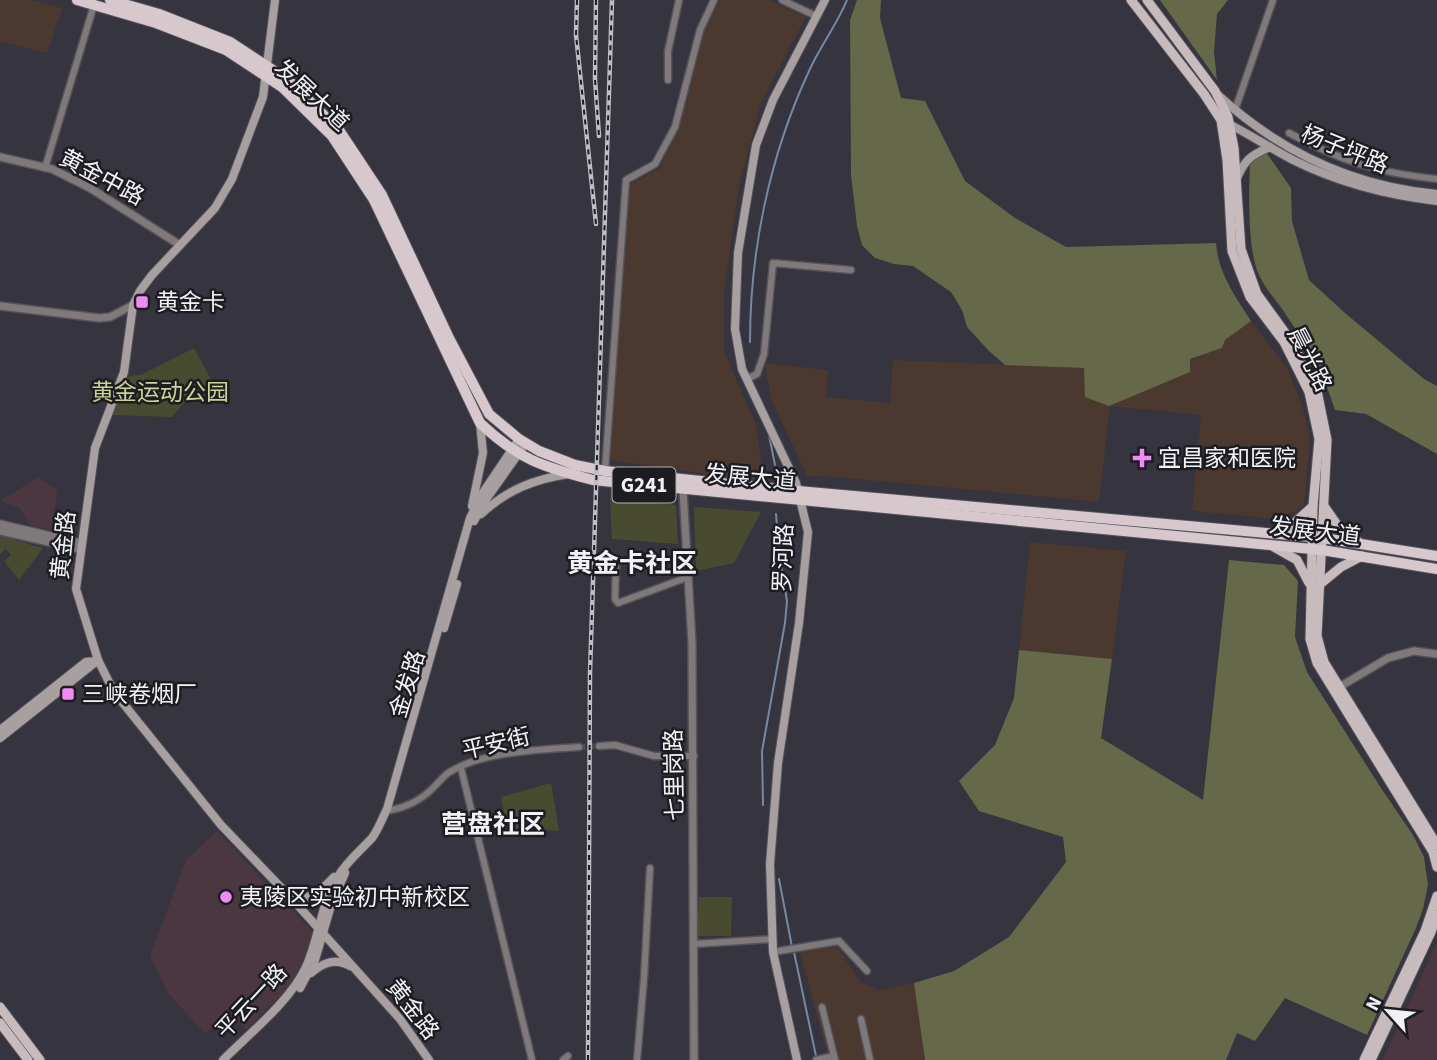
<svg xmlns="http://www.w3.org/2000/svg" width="1437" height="1060" viewBox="0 0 1437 1060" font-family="'Source Sans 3','Noto Sans SC',sans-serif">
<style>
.commercial{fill:#4b392f}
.education{fill:#4a3740}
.green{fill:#494b30}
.forest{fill:#656849}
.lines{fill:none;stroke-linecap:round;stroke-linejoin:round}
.stream{stroke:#7689a4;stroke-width:2}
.minor-tunnel{stroke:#52505a;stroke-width:6;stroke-dasharray:6 3;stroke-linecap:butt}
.minor-casing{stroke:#54525c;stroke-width:9}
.tertiary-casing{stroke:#54525c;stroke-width:10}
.secondary-casing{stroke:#54525c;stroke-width:10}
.primary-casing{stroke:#54525c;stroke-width:11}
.trunk-casing{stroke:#54525c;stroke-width:12}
.minor{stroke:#7f797a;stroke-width:6}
.tertiary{stroke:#7f797a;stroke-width:7}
.secondary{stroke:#a89fa1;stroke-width:8}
.primary{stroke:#c8bbbe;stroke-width:9}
.trunk{stroke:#d6c8cc;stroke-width:10}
.rail-casing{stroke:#bebdc4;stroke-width:4.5}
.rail{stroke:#1d1d21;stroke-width:2;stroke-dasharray:5;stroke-linecap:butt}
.poi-dot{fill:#f08bf5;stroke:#1d1d21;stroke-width:2.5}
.labels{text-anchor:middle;stroke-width:5;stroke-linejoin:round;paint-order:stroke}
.shield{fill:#1d1d21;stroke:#b1b1b7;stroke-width:2}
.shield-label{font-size:21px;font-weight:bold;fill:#f1f1f7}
.street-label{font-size:23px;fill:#f1f1f7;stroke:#1d1d21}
.poi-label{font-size:23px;fill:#f1f1f7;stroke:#1d1d21;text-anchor:start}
.park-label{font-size:23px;fill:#cbd197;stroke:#1d1d21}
.quarter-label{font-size:26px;font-weight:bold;fill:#f1f1f7;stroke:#1d1d21}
</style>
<rect width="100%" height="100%" fill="#36343e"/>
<g class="commercial">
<polygon points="0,0 31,0 62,8 47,53 0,41"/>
<polygon points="715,0 769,0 806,17 761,103 739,185 724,294 724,351 756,425 764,482 610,460 628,185 659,169 675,134 703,32"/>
<polygon points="1251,321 1288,369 1303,409 1310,440 1304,506 1281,519 1192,511 1201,415 1110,406 1099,502 837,477 807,476 771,399 765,363 828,370 826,397 890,403 893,360 1084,368 1190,359 1222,348 1225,340"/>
<polygon points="1030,542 1126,551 1112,659 1019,650"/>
<polygon points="837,946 860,982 879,990 914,983 925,1060 829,1060 800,952"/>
</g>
<g class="education">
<polygon points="38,477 58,491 51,530 29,525 20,508 0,501"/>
<polygon points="217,831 314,933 300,968 288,988 246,1030 229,1012 205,1034 167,992 150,956 186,860"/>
<polygon points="1437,942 1437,1060 1383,1060"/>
</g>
<g class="green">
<polygon points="194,348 215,387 184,403 172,417 112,415 126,377 143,374"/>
<polygon points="610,498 676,505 678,544 612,539"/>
<polygon points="694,507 761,512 734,563 696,571"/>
<polygon points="0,536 43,548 19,580 4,561 11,555 6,549 0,554"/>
<polygon points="551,783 559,831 507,828 501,797"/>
<polygon points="699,897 732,897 731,936 697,936"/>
</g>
<g class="forest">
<path d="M857,0H881L880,18L901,98L925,101L965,181L1015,218L1066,247L1216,243C1218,273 1235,296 1251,321L1225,340L1222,348L1190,359V372L1109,406L1085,397L1084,368L1005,365L989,351L967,327L962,310L951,292L913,266L894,264L875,258L862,245L857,226L851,175L850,20Z"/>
<polygon points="1160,0 1228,0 1217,14 1214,52 1217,80"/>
<path d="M1266,152L1291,188L1292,221L1309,280L1345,313L1424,379L1437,386V454L1366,414L1335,410C1324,374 1307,345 1286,315C1278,302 1265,289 1259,275C1247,249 1249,192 1250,163Z"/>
<polygon points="1229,560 1284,565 1298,581 1295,637 1307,672 1381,788 1413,835 1424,857 1428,885 1423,909 1416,928 1367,1035 1285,998 1255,1041 1237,1033 1226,1060 925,1060 914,983 954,971 1009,937 1066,862 1063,837 979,811 959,781 995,745 1014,698 1019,650 1112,659 1101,738 1203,800"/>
</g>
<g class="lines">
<g class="stream">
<path d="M750,342C750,249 770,155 809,71C820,46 837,25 847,0"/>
<polyline points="769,435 775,465"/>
<polyline points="763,805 762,751 785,623 787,601 779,553 776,514"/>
<polyline points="779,879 792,947"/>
<polyline points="794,952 816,1056"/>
</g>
<polyline class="minor-tunnel" points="579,747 599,746"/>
<defs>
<g id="minor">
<polyline points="782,0 816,16"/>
<polyline points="668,80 668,51 679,0"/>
<polyline points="1235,110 1273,0"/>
<path d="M1289,133C1341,161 1378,173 1437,179"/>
<polyline points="45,168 94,5"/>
<polyline points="747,379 757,374 764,354 773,263 851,270"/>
<polyline points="605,471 626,180 655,164 675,127 700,30 714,0"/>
<polyline points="616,566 615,599 618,603 688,577"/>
<polyline points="599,746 615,745 654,756 694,756"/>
<polyline points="461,768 532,1060"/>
<path d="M391,810C407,807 421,800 433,788C438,783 443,777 448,773C482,751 540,750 579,747"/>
<polyline points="695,944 772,939"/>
<polyline points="773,952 839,941 867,971"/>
<polyline points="822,1007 835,1060"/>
<polyline points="861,1019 870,1060"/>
<polyline points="563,1060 568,1056"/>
<polyline points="637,1060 644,978 650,868"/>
<polyline points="816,1060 834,1056"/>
</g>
<g id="tertiary">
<polyline points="0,157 52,169 90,188 180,245"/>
<polyline points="0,306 99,318 110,317 133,305"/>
<polyline points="683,490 692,643 694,1060"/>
<polyline points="0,524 81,543"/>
<polyline points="0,531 80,549"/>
<polyline points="1336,689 1388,658 1414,651 1437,654"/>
</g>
<g id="secondary">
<polyline points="275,0 263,97 232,179 215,208 152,275 140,291 133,305 124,372 95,448 76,589 98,660 114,692 221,825 293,900 400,1019 429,1060"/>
<path d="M1218,95C1280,152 1353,186 1437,194"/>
<path d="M1227,123C1249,134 1270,148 1293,160C1339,183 1386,195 1437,201"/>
<path d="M1236,180C1245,160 1249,156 1270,147"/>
<polyline points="472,506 483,453 480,423"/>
<path d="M481,514C507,490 534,479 569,474"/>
<polyline points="474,521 487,498 526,443"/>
<polyline points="444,628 457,584"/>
<polyline points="0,730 86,662 95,661"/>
<polyline points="0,738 98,660"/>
<path d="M293,900C311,899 322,890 334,877"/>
<path d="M311,973C324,962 335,958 350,966"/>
<polyline points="300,988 315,960 332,902 345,873"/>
<path d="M223,1060C249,1034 289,1002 305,969C319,940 320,906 337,878C346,862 360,851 372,838C378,830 382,819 387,809L470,518L482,494L519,439"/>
<polyline points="797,1060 773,952 770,864 778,763 799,623 808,532 796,483 742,369 735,329 738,253 756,145 773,100 825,0"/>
</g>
<g id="primary">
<polyline points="1131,0 1204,94 1221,120 1227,160 1232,251 1250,297 1284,342 1309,392 1319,439 1313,506 1310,639 1317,663 1433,852 1437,867"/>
<polyline points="1147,0 1215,91 1228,117 1234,148 1241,249 1257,294 1291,341 1317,391 1327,440 1317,636 1324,662 1437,845"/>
<polyline points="1324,506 1340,529 1360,543"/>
<polyline points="1272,534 1292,525 1313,506"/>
<polyline points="1274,547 1297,560 1309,583"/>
<polyline points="1319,585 1341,567 1362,556"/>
<polyline points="0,1007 40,1060"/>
<polyline points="0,1023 28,1060"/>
<polyline points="1364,1060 1425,931 1437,896"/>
<polyline points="1371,1060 1431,932 1437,915"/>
</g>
<g id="trunk">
<path d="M77,0L156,23L226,50L282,87L332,136L374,200L480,423C518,459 543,467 593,480L1322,550L1437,569"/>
<polyline points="110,0 159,14 230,42 288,80 339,130 382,195 449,338 489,414 519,439 539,451 575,465 605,471 798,491 1323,538 1437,556"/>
</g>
</defs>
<use href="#minor" class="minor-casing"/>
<use href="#tertiary" class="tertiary-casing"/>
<use href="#secondary" class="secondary-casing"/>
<use href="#primary" class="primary-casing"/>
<use href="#trunk" class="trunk-casing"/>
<use href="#minor" class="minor"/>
<use href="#tertiary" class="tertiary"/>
<use href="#secondary" class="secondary"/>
<use href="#primary" class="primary"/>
<use href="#trunk" class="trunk"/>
<defs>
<g id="rail">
<polyline points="577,0 576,35 596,224"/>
<polyline points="596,0 595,79 599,136"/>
<polyline points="588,1060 590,673 612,0"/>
</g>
</defs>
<use href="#rail" class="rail-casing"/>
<use href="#rail" class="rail"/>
</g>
<g class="poi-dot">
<rect x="135" y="295" width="14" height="14" rx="3.5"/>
<path d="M1138.5 447.5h7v7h7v7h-7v7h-7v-7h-7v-7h7z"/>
<rect x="61" y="687" width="14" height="14" rx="3.5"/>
<circle cx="226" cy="897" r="7"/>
</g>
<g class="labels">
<rect class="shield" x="612.5" y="467.5" width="63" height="35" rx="5"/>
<g class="shield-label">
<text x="644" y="492">G241</text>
</g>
<g class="street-label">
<text transform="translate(312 95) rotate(43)" y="8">发展大道</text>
<text transform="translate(1345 149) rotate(22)" y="8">杨子坪路</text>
<text transform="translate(102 177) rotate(28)" y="8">黄金中路</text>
<text transform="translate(1310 359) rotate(63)" y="8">晨光路</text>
<text transform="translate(750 477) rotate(5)" y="8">发展大道</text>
<text transform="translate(1315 531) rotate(7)" y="8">发展大道</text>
<text transform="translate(63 545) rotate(-84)" y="8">黄金路</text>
<text transform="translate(783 558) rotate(-88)" y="8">罗河路</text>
<text transform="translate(407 684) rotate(-73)" y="8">金发路</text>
<text transform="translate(496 743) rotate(-13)" y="8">平安街</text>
<text transform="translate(674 775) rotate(-91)" y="8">七里岗路</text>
<text transform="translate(251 1001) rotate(-47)" y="8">平云一路</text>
<text transform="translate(413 1009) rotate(52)" y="8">黄金路</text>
</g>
<g class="poi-label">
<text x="156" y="310">黄金卡</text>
<text x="1158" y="466">宜昌家和医院</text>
<text x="82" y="702">三峡卷烟厂</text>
<text x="240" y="905">夷陵区实验初中新校区</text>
</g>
<g class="park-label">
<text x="160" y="400">黄金运动公园</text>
</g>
<g class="quarter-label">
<text x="632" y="572">黄金卡社区</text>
<text x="493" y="833">营盘社区</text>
</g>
</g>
<g transform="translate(1388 1011) rotate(297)" stroke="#1d1d21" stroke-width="5" paint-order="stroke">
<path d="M0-5L12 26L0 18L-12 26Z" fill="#f1f1f7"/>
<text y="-10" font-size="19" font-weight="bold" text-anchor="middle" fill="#f1f1f7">N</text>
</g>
</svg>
